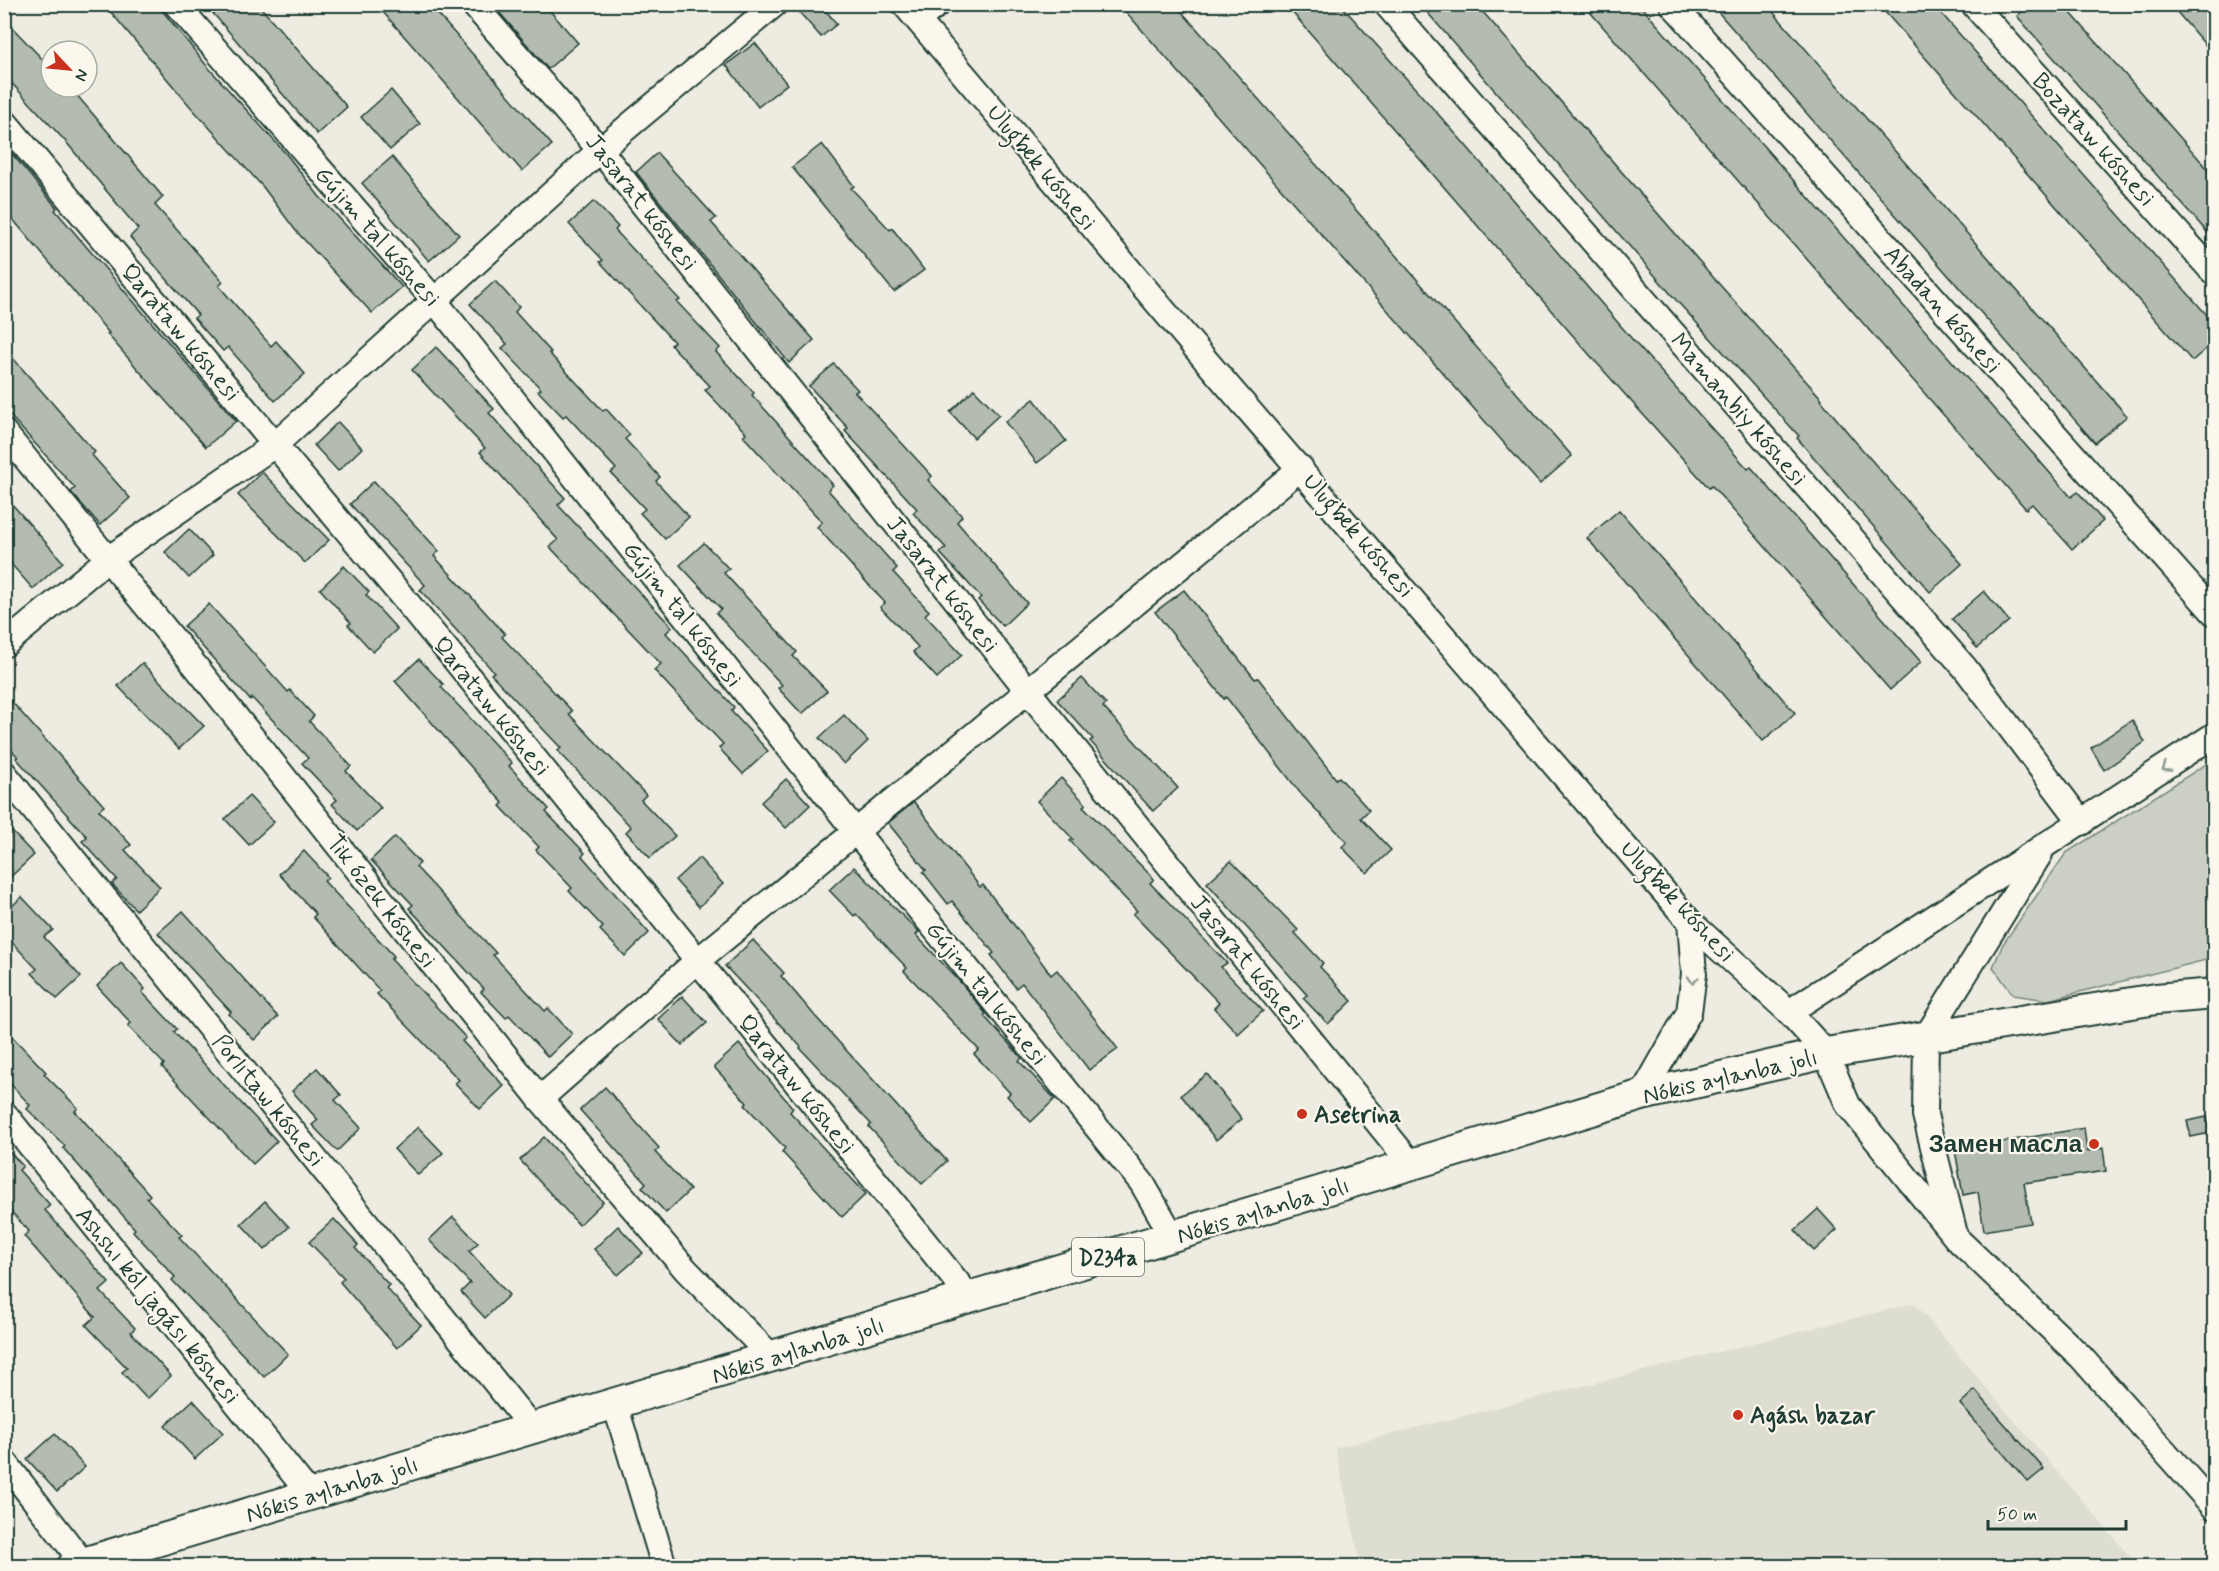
<svg xmlns="http://www.w3.org/2000/svg" width="2219" height="1571" viewBox="0 0 2219 1571" font-family="Mynerve,sans-serif">
<style>
.built{fill:#ddddd2}
.green{fill:#cbcfc4;stroke:#75867c;stroke-width:1.5}
.building{fill:#b4bbb0;stroke:#1f3d34;stroke-width:1.5}
.lines{fill:none;stroke-linecap:round;stroke-linejoin:round}
.minor-casing{stroke:#1f3d34;stroke-width:28}
.major-casing{stroke:#1f3d34;stroke-width:34}
.minor{stroke:#fbf7ec;stroke-width:24}
.major{stroke:#fbf7ec;stroke-width:30}
.oneway{stroke:#8d9a90}
.poi-dot{fill:#c8321e;stroke:#fbf7ec;stroke-width:2}
.labels{text-anchor:middle;stroke-width:4.5;stroke-linejoin:round;paint-order:stroke}
.shield{fill:#fbf7ec;stroke:#61756b;stroke-width:1.5}
.shield-label{font-size:22px;font-weight:bold;fill:#1f3d34}
.street-label{font-size:24px;fill:#1f3d34;stroke:#fbf7ec}
.poi-label{font-size:24px;font-weight:bold;fill:#1f3d34;stroke:#fbf7ec;text-anchor:start}
</style>
<rect width="100%" height="100%" fill="#eeece1"/>
<filter id="ink" filterUnits="userSpaceOnUse"><feTurbulence type="fractalNoise" baseFrequency=".0167" numOctaves="2"/><feDisplacementMap in="SourceGraphic" scale="12" xChannelSelector="R" yChannelSelector="G"/><feConvolveMatrix kernelMatrix="1 2 1 2 8 2 1 2 1" color-interpolation-filters="sRGB"/></filter>
<g filter="url(#ink)">
<polygon class="built" points="1914,1303 2138,1566 1361,1566 1335,1448"/>
<polygon class="green" points="2214,759 2214,958 2048,1000 2013,995 1993,967 2003,944 2066,853"/>
<g class="building">
<polygon points="104,4 157,4 207,66 287,155 319,196 402,287 372,313 296,231 263,187 189,105"/>
<polygon points="205,4 258,4 347,107 317,134"/>
<polygon points="376,4 429,4 552,145 522,171"/>
<polygon points="492,4 544,4 578,43 548,69"/>
<polygon points="810,4 820,4 837,24 821,37 800,13"/>
<polygon points="1119,4 1175,4 1572,456 1540,484"/>
<polygon points="1285,4 1340,4 1462,141 1638,346 1748,469 1751,467 1921,662 1890,690 1712,486 1709,488 1595,361"/>
<polygon points="1420,4 1476,4 1719,284 1822,399 1821,400 1854,440 1962,564 1930,592 1797,438 1799,436 1676,300"/>
<polygon points="1583,4 1639,4 2071,497 2078,492 2103,521 2072,549 2032,504 2026,509"/>
<polygon points="1711,4 1766,4 2127,416 2095,443"/>
<polygon points="1878,4 1933,4 2214,323 2214,342 2192,361"/>
<polygon points="2031,4 2063,4 2214,176 2214,240 2017,16"/>
<polygon points="2170,4 2214,4 2214,55"/>
<polygon points="4,19 51,68 51,87 70,87 163,197 155,205 223,282 219,286 271,346 276,341 305,374 275,401 228,347 223,351 194,318 198,315 130,237 138,229 66,142 4,75"/>
<polygon points="755,43 787,84 758,107 726,65"/>
<polygon points="391,90 420,124 390,150 361,117"/>
<polygon points="4,144 57,208 55,210 236,421 206,447 107,334 109,333 4,209"/>
<polygon points="822,144 854,186 851,188 890,230 892,228 924,270 894,292 792,167"/>
<polygon points="657,153 716,218 711,222 814,340 789,363 636,172"/>
<polygon points="392,157 459,235 429,261 362,183"/>
<polygon points="594,201 618,227 615,230 680,300 677,302 720,348 716,352 754,393 752,395 833,485 828,490 897,568 893,572 929,611 925,615 962,655 937,678 913,652 918,647 880,607 885,603 817,527 822,522 743,436 746,433 705,390 710,386 671,345 674,342 600,262 603,260 569,224"/>
<polygon points="495,281 519,307 515,312 551,352 549,353 603,411 606,409 630,435 625,439 660,477 656,481 689,517 665,539 640,513 645,509 611,473 616,469 566,415 563,417 538,391 541,389 502,348 507,344 470,304"/>
<polygon points="436,347 494,409 489,413 565,498 558,505 672,627 666,633 734,707 731,711 768,751 743,774 719,748 723,744 654,670 661,664 550,547 558,540 480,452 485,448 412,370"/>
<polygon points="4,348 95,452 92,455 130,498 100,525 71,492 75,488 4,409"/>
<polygon points="834,364 858,390 855,392 932,476 928,480 962,516 957,522 1027,603 1003,626 978,600 981,597 940,553 946,548 913,513 917,509 845,431 848,428 809,386"/>
<polygon points="974,389 999,415 974,438 950,412"/>
<polygon points="1034,399 1066,441 1037,463 1005,422"/>
<polygon points="338,422 362,448 338,471 314,445"/>
<polygon points="262,472 329,540 305,563 238,495"/>
<polygon points="374,481 439,551 434,556 505,634 502,637 572,711 569,714 646,795 641,800 675,836 650,858 626,832 631,827 558,751 561,748 491,674 494,672 420,590 425,585 350,504"/>
<polygon points="4,495 63,562 33,589 4,556"/>
<polygon points="1619,510 1795,713 1763,741 1587,538"/>
<polygon points="189,529 213,555 189,578 165,552"/>
<polygon points="704,543 729,569 724,573 797,652 793,656 827,691 802,714 778,688 782,685 716,613 721,609 680,565"/>
<polygon points="344,566 369,592 366,595 397,629 373,652 348,625 351,623 320,589"/>
<polygon points="1184,590 1255,679 1258,678 1336,779 1339,777 1369,810 1361,818 1391,850 1367,873 1342,847 1347,842 1301,794 1226,697 1224,699 1155,612"/>
<polygon points="1984,591 2009,621 1977,648 1952,619"/>
<polygon points="209,604 288,692 290,690 314,716 309,721 351,766 346,771 381,808 357,831 332,804 337,800 302,763 308,758 252,698 250,700 184,626"/>
<polygon points="419,659 444,685 441,687 512,763 509,766 549,809 546,812 585,853 582,856 649,933 625,956 600,930 603,927 569,891 572,888 536,850 539,847 500,806 503,803 395,681"/>
<polygon points="142,663 204,726 179,749 118,686"/>
<polygon points="1082,678 1106,704 1103,707 1178,788 1153,811 1090,741 1093,739 1057,700"/>
<polygon points="4,693 104,806 99,810 131,845 125,850 160,887 136,910 112,884 117,879 82,841 87,837 16,758 18,757 4,742"/>
<polygon points="844,715 868,741 844,764 819,738"/>
<polygon points="2132,720 2145,742 2104,770 2091,748"/>
<polygon points="1061,778 1086,804 1083,806 1154,879 1150,883 1227,963 1221,967 1263,1011 1238,1034 1214,1008 1219,1003 1133,914 1137,911 1070,841 1073,839 1037,801"/>
<polygon points="786,779 810,805 786,828 761,802"/>
<polygon points="249,796 274,822 249,845 225,819"/>
<polygon points="914,802 980,887 983,885 1018,930 1051,975 1057,970 1118,1049 1089,1070 1022,983 1016,988 991,955 994,953 952,901 948,904 923,872 926,870 888,823"/>
<polygon points="4,823 34,855 4,883"/>
<polygon points="395,837 420,863 416,867 496,953 493,955 545,1011 548,1008 572,1034 548,1057 509,1015 506,1018 481,992 484,989 409,908 413,905 371,860"/>
<polygon points="304,851 328,877 324,881 394,956 391,959 466,1038 462,1041 504,1086 480,1109 455,1083 459,1080 377,994 380,991 313,917 316,914 279,874"/>
<polygon points="699,858 723,884 699,907 675,880"/>
<polygon points="1231,861 1298,930 1295,933 1323,963 1320,967 1352,1001 1328,1024 1303,998 1307,995 1207,883"/>
<polygon points="854,867 919,932 916,935 962,984 986,1014 984,1016 1022,1058 1019,1061 1055,1099 1031,1122 1007,1096 1010,1093 974,1054 979,1050 904,971 907,968 856,914 854,916 829,890"/>
<polygon points="22,897 53,930 44,937 81,977 57,999 32,973 37,969 4,934 4,913"/>
<polygon points="183,911 278,1017 254,1040 229,1014 231,1012 158,933"/>
<polygon points="753,940 784,973 781,976 815,1016 947,1161 922,1184 869,1127 871,1124 800,1048 801,1047 725,966"/>
<polygon points="121,963 145,989 142,992 177,1029 174,1032 277,1141 253,1164 162,1067 164,1064 128,1026 131,1023 97,986"/>
<polygon points="682,996 707,1023 682,1045 658,1019"/>
<polygon points="4,1028 46,1072 44,1074 78,1108 75,1111 150,1195 147,1198 182,1235 179,1237 288,1354 264,1377 172,1280 175,1277 133,1231 135,1229 63,1148 65,1146 27,1109 30,1105 4,1077"/>
<polygon points="739,1044 793,1108 790,1112 866,1194 842,1217 782,1152 785,1148 745,1105 747,1103 714,1067"/>
<polygon points="317,1068 341,1095 335,1100 361,1128 337,1151 312,1125 318,1120 292,1091"/>
<polygon points="1207,1074 1242,1119 1216,1140 1181,1095"/>
<polygon points="605,1087 659,1148 655,1152 690,1190 666,1213 642,1187 646,1183 580,1110"/>
<polygon points="2207,1117 2210,1133 2191,1137 2187,1121"/>
<polygon points="418,1127 443,1153 418,1175 394,1149"/>
<polygon points="2084,1128 2087,1151 2103,1148 2106,1171 2024,1183 2031,1223 1984,1231 1978,1192 1963,1195 1955,1150"/>
<polygon points="544,1137 603,1202 579,1225 520,1160"/>
<polygon points="4,1146 23,1166 19,1170 50,1205 45,1210 109,1283 100,1291 135,1328 131,1332 171,1376 147,1399 122,1372 127,1368 86,1325 95,1317 24,1236 29,1231 4,1204"/>
<polygon points="265,1201 289,1227 265,1250 241,1224"/>
<polygon points="1818,1209 1837,1230 1814,1251 1795,1230"/>
<polygon points="453,1217 478,1243 469,1251 509,1295 485,1318 461,1292 470,1283 429,1240"/>
<polygon points="334,1219 358,1245 355,1248 389,1285 386,1288 421,1325 397,1348 340,1282 344,1278 309,1242"/>
<polygon points="618,1226 643,1253 618,1275 594,1249"/>
<polygon points="1975,1390 2044,1469 2028,1482 1960,1404"/>
<polygon points="193,1400 223,1433 195,1459 165,1426"/>
<polygon points="55,1434 85,1467 57,1492 27,1459"/>
</g>
<g class="lines">
<defs>
<g id="minor">
<polyline points="176,4 435,301 856,832 1142,1183 1173,1237"/>
<polyline points="473,4 600,150 1028,691 1412,1165"/>
<polyline points="904,4 1209,364 1690,922 1789,1012 1826,1053 1848,1105 1956,1238 2081,1357 2214,1507"/>
<polyline points="1386,4 1965,668 2082,823"/>
<polyline points="1672,4 2214,613"/>
<polyline points="1973,4 2214,273"/>
<polyline points="918,20 938,4"/>
<polyline points="4,121 451,655 970,1298"/>
<polyline points="4,432 197,668 540,1099 686,1270 773,1358"/>
<polyline points="4,645 108,559 276,444 600,150 775,4"/>
<polyline points="4,773 532,1428"/>
<polyline points="1789,1012 2214,735"/>
<polyline points="1642,1095 1689,1012 1694,974 1690,922"/>
<polyline points="540,1099 697,961 1301,468"/>
<polyline points="4,1113 312,1497"/>
<polyline points="1954,1230 1925,1115 1926,1037 2040,854"/>
<polyline points="615,1404 664,1566"/>
<polyline points="4,1461 83,1563"/>
</g>
<polyline id="major" points="73,1566 1642,1095 1826,1053 2156,999 2214,994"/>
</defs>
<use href="#minor" class="minor-casing"/>
<use href="#major" class="major-casing"/>
<use href="#minor" class="minor"/>
<use href="#major" class="major"/>
</g>
<defs><path id="oneway-chevron" d="M-2-3.5L2.5 0L-2 3.5" fill="none" stroke-width="1.6" stroke-linecap="round" stroke-linejoin="round" transform="scale(1.5)"/></defs>
<g class="oneway">
<use href="#oneway-chevron" transform="translate(2166 768) rotate(146)"/>
<use href="#oneway-chevron" transform="translate(1693 980) rotate(95)"/>
</g>
</g>
<g class="poi-dot">
<circle cx="1302" cy="1114" r="6"/>
<circle cx="2094" cy="1144" r="6"/>
<circle cx="1738" cy="1415" r="6"/>
</g>
<g class="labels">
<rect class="shield" x="1072" y="1238" width="72" height="38" rx="4.5"/>
<g class="shield-label">
<text x="1108" y="1265">D234a</text>
</g>
<g class="street-label">
<text transform="translate(2094 139) rotate(48)" y="8">Bozataw kóshesi</text>
<text transform="translate(1042 167) rotate(50)" y="8">Uluǵbek kóshesi</text>
<text transform="translate(642 202) rotate(52)" y="8">Jasarat kóshesi</text>
<text transform="translate(378 236) rotate(49)" y="8">Gújim tal kóshesi</text>
<text transform="translate(1943 309) rotate(48)" y="8">Abadan kóshesi</text>
<text transform="translate(181 332) rotate(50)" y="8">Qarataw kóshesi</text>
<text transform="translate(1739 409) rotate(49)" y="8">Mamanbiy kóshesi</text>
<text transform="translate(1359 535) rotate(49)" y="8">Uluǵbek kóshesi</text>
<text transform="translate(943 584) rotate(52)" y="8">Jasarat kóshesi</text>
<text transform="translate(683 614) rotate(52)" y="8">Gújim tal kóshesi</text>
<text transform="translate(492 706) rotate(51)" y="8">Qarataw kóshesi</text>
<text transform="translate(382 901) rotate(52)" y="8">Tik ózek kóshesi</text>
<text transform="translate(1678 901) rotate(47)" y="8">Uluǵbek kóshesi</text>
<text transform="translate(1248 962) rotate(51)" y="8">Jasarat kóshesi</text>
<text transform="translate(987 993) rotate(51)" y="8">Gújim tal kóshesi</text>
<text transform="translate(1730 1076) rotate(-13)" y="8">Nókis aylanba jolı</text>
<text transform="translate(797 1084) rotate(51)" y="8">Qarataw kóshesi</text>
<text transform="translate(269 1100) rotate(51)" y="8">Porlıtaw kóshesi</text>
<text transform="translate(1263 1210) rotate(-17)" y="8">Nókis aylanba jolı</text>
<text transform="translate(158 1305) rotate(51)" y="8">Ashshı kól jaǵası kóshesi</text>
<text transform="translate(798 1350) rotate(-17)" y="8">Nókis aylanba jolı</text>
<text transform="translate(332 1489) rotate(-17)" y="8">Nókis aylanba jolı</text>
</g>
<g class="poi-label">
<text x="1314" y="1122">Asetrina</text>
<text x="2082" y="1152" text-anchor="end">Замен масла</text>
<text x="1750" y="1423">Aǵash bazar</text>
</g>
</g>
<rect width="2219" height="1571" fill="none" stroke="#fbf7ec" stroke-width="24"/>
<rect x="12" y="12" width="2195" height="1547" fill="none" stroke="#1f3d34" stroke-width="2" filter="url(#ink)"/>
<g transform="translate(69 69) rotate(116)"><circle r="28" fill="#fbf7ec" stroke="#a3ada2" stroke-width="1.5"/>
<path d="M0-4.5L10 22L0 15L-10 22Z" fill="#c8321e"/>
<text y="-9" font-size="16" font-weight="bold" text-anchor="middle" fill="#1f3d34">N</text>
</g>
<path d="M1988 1520v9h138v-9" fill="none" stroke="#1f3d34" stroke-width="3"/>
<text x="1997" y="1520" font-size="18" fill="#1f3d34" stroke="#fbf7ec" stroke-width="4.5" paint-order="stroke">50 m</text>
</svg>
